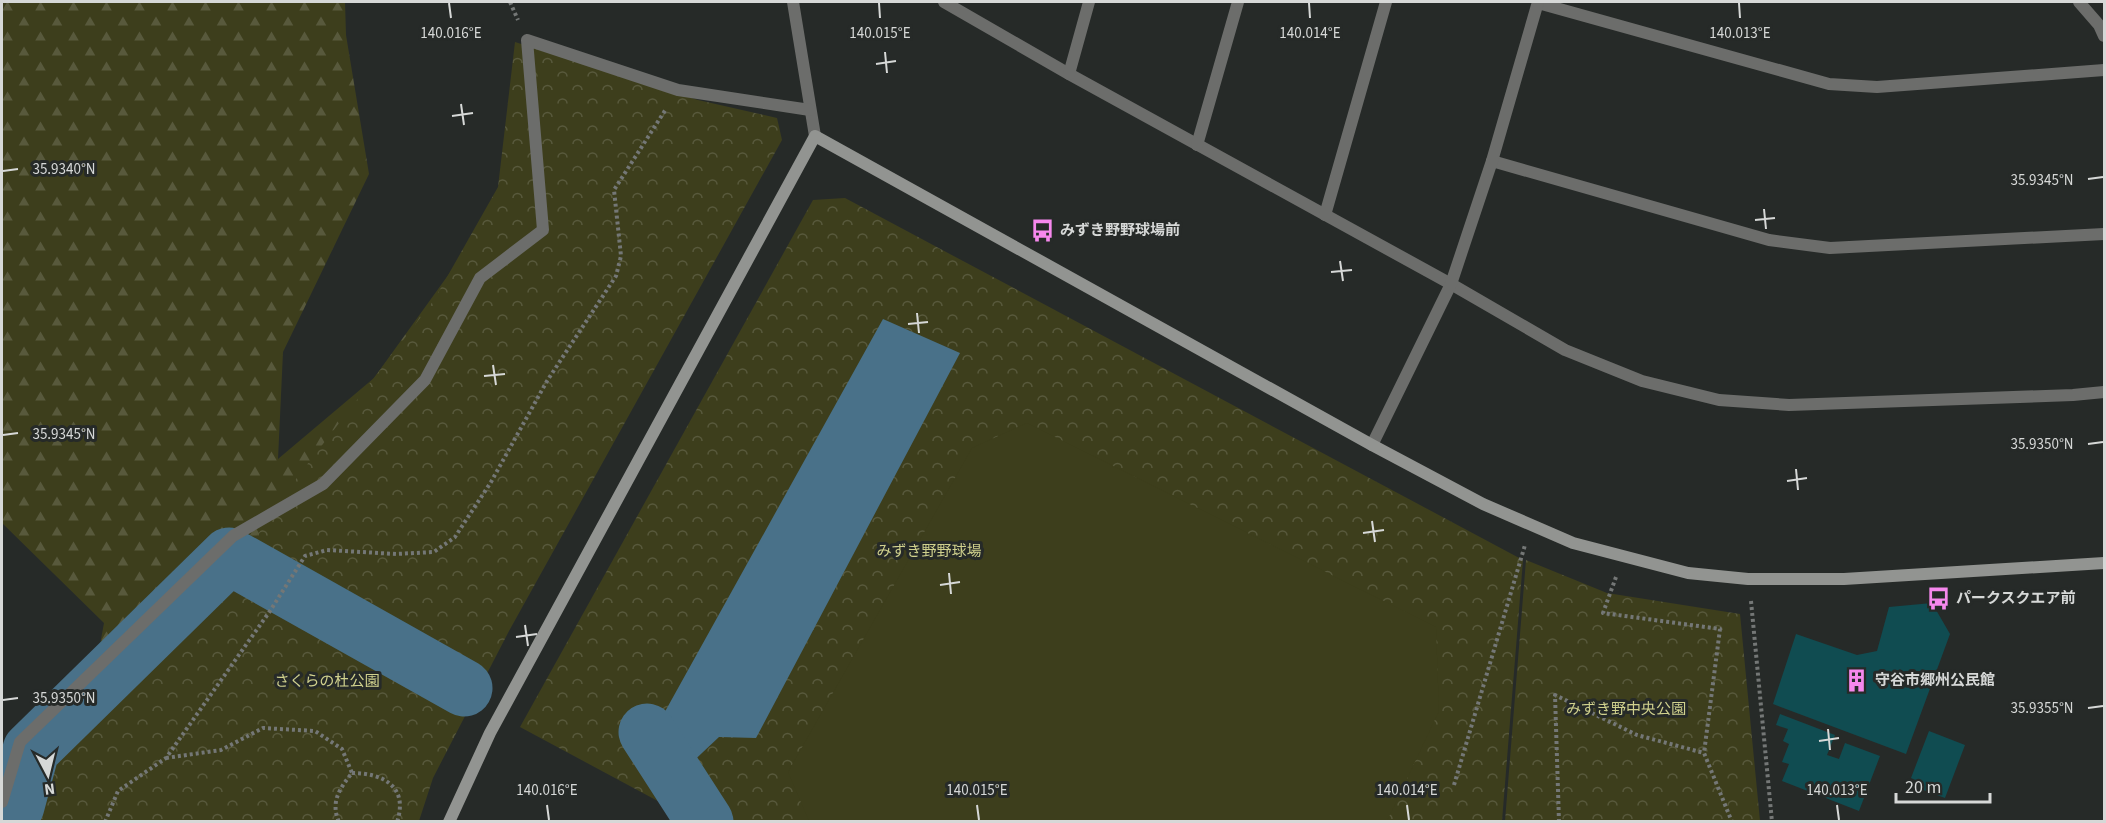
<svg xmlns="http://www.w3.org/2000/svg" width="2106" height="823" viewBox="0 0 2106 823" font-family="'Source Sans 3','Noto Sans JP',sans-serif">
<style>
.forest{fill:url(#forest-firs)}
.park{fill:url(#park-crowns)}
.pitch{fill:#3d3e1c}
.water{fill:#497189}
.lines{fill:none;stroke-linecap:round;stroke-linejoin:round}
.river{stroke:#497189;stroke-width:57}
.building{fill:#104c51}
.path{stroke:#747776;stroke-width:4;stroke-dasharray:3 3;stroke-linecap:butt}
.street{stroke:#6c6d6b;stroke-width:12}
.secondary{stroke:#929491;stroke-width:12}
.ticks{fill:none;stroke:#d6d8d7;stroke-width:2}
.labels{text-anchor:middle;stroke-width:6;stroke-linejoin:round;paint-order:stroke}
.poi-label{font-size:15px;font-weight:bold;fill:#d6d8d7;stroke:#262a28;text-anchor:start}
.park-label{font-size:15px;fill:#d0d18d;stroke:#262a28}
.ticks-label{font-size:15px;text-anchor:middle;fill:#d6d8d7;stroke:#262a28;stroke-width:6;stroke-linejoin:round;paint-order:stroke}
</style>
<defs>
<pattern id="forest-firs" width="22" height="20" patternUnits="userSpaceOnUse" patternTransform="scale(1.5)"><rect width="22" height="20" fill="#3d3e1c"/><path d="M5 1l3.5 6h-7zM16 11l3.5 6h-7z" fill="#58593c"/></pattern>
<pattern id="park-crowns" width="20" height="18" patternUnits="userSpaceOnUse" patternTransform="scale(1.5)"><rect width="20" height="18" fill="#3d3e1c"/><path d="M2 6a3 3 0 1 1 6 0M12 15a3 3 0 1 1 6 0" fill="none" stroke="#58593c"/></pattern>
</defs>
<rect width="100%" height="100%" fill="#262a28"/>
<polygon class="forest" points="2,2 345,2 346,35 369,174 283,352 278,459 374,378 583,88 221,822 184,822 79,759 104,623 2,523"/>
<g class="park">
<polygon points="515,42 698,100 777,118 782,140 509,631 433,778 419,821 19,822 48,759 217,595 289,488 434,300 498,187"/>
<polygon points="845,198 1523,560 1502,821 695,821 520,727 813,200"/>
<polygon points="1526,560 1607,593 1740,614 1760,821 1505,821"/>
</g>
<polygon class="pitch" points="1027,423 1436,627 1439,711 1387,821 809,821 788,772 972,448"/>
<polygon class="water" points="883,319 960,353 756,738 719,737 685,769 657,726"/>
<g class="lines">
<g class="river">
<polyline points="647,732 705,822"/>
<polyline points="8,822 16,806 31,750 229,556 464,688"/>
</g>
</g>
<g class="building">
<polygon points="1932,603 1950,634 1906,754 1773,704 1796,634 1857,655 1877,651 1889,607"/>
<polygon points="1780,714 1835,735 1827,755 1839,759 1845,743 1880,756 1859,811 1782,781 1789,764 1782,762 1789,744 1783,741 1788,729 1776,725"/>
<polygon points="1929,731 1965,745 1945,798 1918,788 1920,782 1911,778"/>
</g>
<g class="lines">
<g class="path">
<polyline points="510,2 518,20"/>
<polyline points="1616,577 1603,613 1720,629 1704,753 1732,822"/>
<polyline points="1751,601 1772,822"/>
<path d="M166,758L221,750L263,728L315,731L342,749L352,773C340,788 330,802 339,822"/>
<path d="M352,773C382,773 409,786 397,822"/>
<polyline points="1454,785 1525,545"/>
<polyline points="105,822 118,791 166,758 270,611 305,556 327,550 396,554 434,552 455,537 491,482 547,381 616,276 621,256 614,190 666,109"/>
<polyline points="1559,822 1555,695 1637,735 1704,753"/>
</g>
<g class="street">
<polyline points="793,2 815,136"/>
<polyline points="944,2 1069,74 1451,284 1565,350 1642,381 1719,400 1789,405 2073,395 2104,392"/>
<polyline points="2079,2 2099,25 2104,36"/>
<polyline points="1538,3 1829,84 1877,87 2104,70"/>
<polyline points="1069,74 1089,2"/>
<polyline points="1197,145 1238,2"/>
<polyline points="1492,161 1769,240 1830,248 2104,234"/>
<polyline points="1325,215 1386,2"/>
<polyline points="1372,445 1451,284 1492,161 1538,2"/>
<polyline points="2,802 20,742 233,536 323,484 425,380 480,278 543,230 527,40 678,90 810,110"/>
</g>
<polyline class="secondary" points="449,822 490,733 815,136 1372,445 1483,504 1573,543 1688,573 1748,579 1844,579 2104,563"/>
</g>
<path class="ticks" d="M449,3L451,18M879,3L880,18M1309,3L1310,18M1739,3L1740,18M885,52L887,73M876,64L896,61M461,104L464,125M452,116L473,113M3,171L18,169M2088,179L2103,177M1764,209L1766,229M1755,220L1775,218M1340,261L1343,281M1331,272L1352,270M917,313L919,333M908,324L928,322M493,365L496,385M484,376L505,374M3,435L18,433M2088,444L2103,442M1796,469L1798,490M1787,481L1807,478M1372,521L1375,542M1363,533L1384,530M949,573L951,594M940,585L960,582M525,625L528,646M516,637L537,634M3,700L18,698M2088,708L2103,706M1828,729L1830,750M1819,741L1839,738M547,805L549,820M977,805L979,820M1407,805L1409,820M1837,805L1839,820"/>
<defs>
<symbol id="bus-bare" viewBox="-9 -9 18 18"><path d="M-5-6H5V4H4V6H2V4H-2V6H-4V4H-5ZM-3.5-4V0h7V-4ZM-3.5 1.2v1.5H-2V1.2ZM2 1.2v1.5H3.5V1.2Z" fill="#f688ed" stroke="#262a28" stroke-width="2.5" paint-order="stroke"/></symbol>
<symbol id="building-bare" viewBox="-9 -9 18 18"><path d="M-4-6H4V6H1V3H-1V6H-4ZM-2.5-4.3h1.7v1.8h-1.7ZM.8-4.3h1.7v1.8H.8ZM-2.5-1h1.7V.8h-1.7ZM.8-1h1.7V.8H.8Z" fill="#f688ed" stroke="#262a28" stroke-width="2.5" paint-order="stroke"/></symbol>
</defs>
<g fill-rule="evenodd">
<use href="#bus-bare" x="1026" y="214" width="33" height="33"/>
<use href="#bus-bare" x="1922" y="582" width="33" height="33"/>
<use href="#building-bare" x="1840" y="664" width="33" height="33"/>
</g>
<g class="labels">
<g class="poi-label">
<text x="1060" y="235">みずき野野球場前</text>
<text x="1956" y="603">パークスクエア前</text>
<text x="1875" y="685">守谷市郷州公民館</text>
</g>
<g class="park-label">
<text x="929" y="556">みずき野野球場</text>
<text x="327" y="686">さくらの杜公園</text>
<text x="1626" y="714">みずき野中央公園</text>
</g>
</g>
<g class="ticks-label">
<text x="451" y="38">140.016°E</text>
<text x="880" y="38">140.015°E</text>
<text x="1740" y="38">140.013°E</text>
<text x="1310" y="38">140.014°E</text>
<text x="64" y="174">35.9340°N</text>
<text x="2042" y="185">35.9345°N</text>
<text x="64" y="439">35.9345°N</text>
<text x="2042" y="449">35.9350°N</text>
<text x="64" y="703">35.9350°N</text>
<text x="2042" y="713">35.9355°N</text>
<text x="547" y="795">140.016°E</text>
<text x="977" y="795">140.015°E</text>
<text x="1407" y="795">140.014°E</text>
<text x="1837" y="795">140.013°E</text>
</g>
<rect width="2106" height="823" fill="none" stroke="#d6d8d7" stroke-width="6"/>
<g transform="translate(48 775) rotate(173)" stroke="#262a28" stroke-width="4.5" paint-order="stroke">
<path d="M0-4.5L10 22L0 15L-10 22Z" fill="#d6d8d7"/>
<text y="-9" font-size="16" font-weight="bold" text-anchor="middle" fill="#d6d8d7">N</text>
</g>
<path d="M1896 793v9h94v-9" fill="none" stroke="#d6d8d7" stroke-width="3"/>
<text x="1905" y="793" font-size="18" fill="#d6d8d7" stroke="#262a28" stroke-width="4.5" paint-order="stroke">20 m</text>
</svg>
